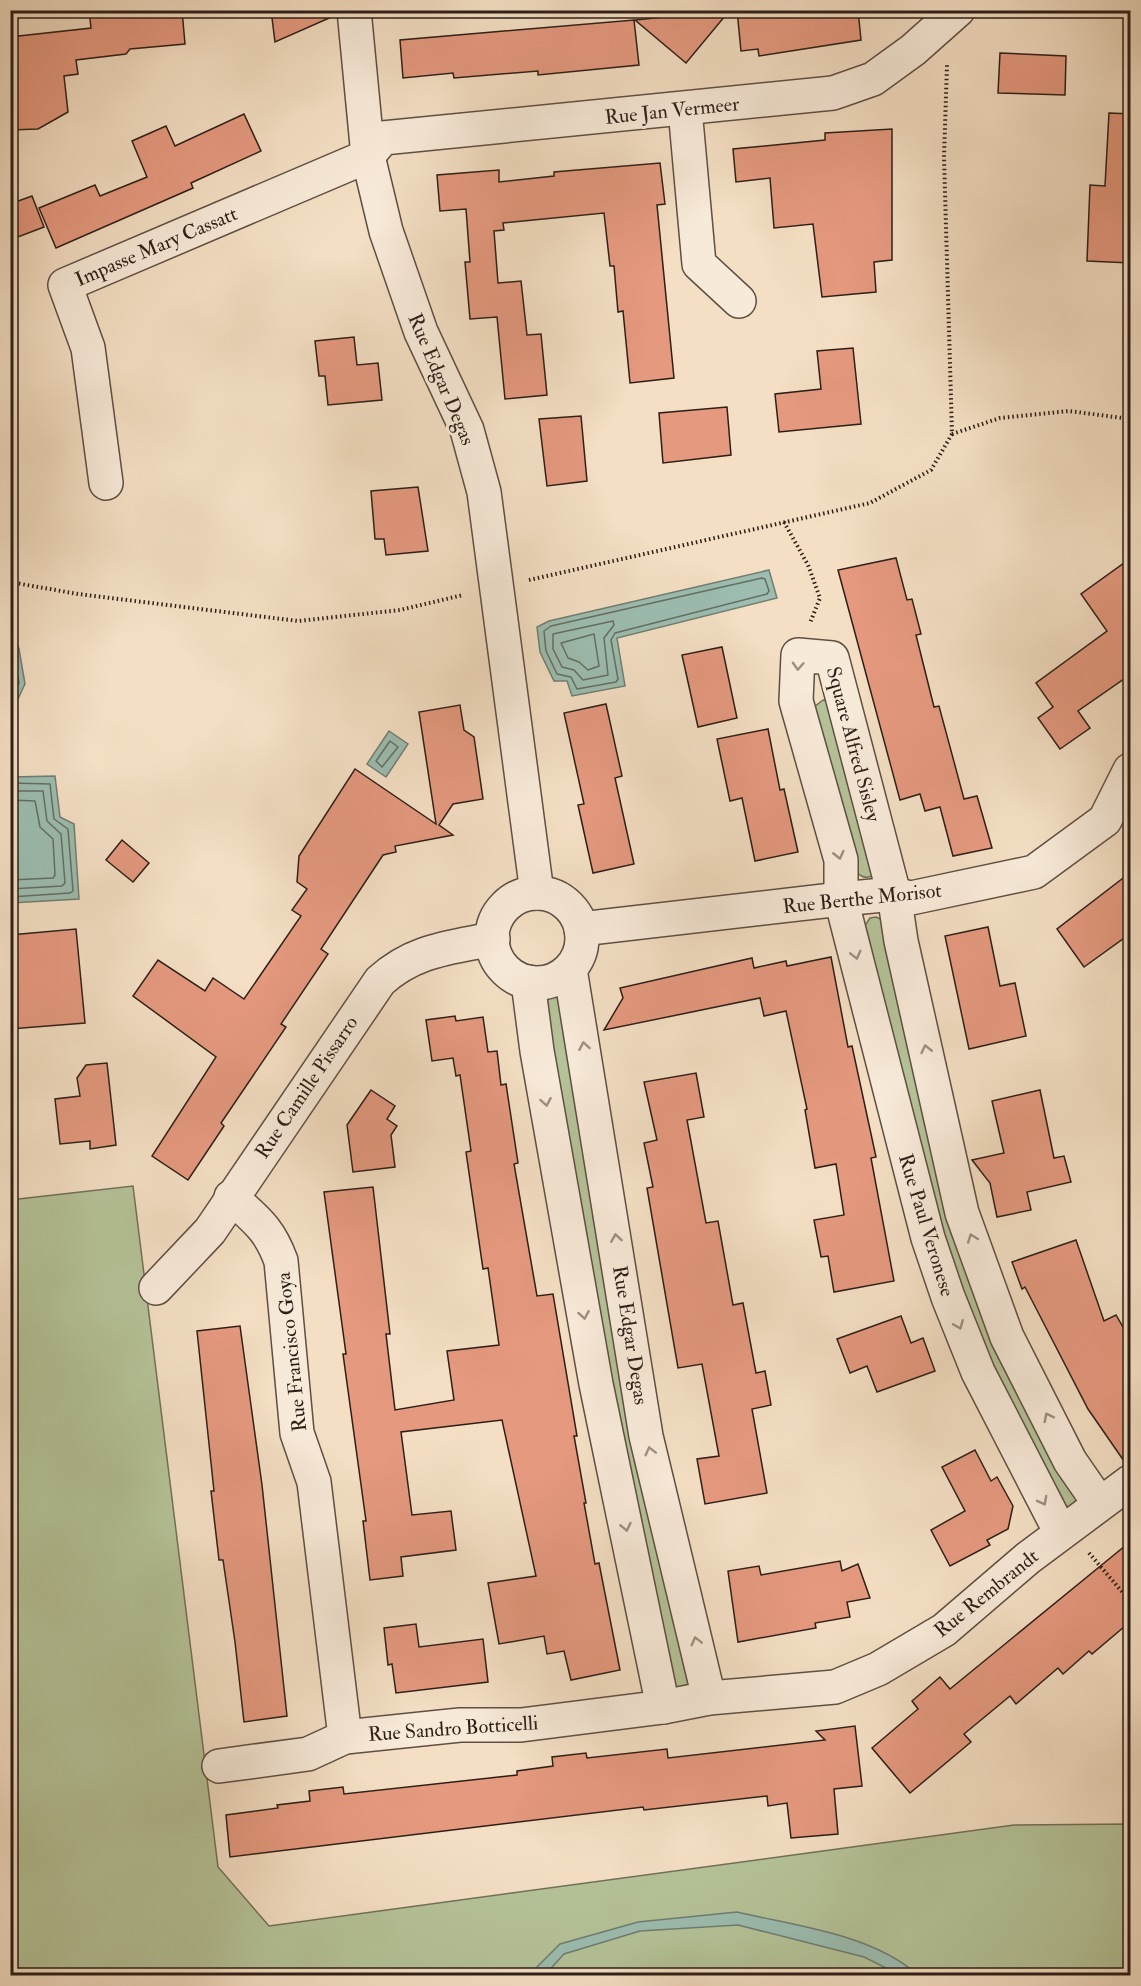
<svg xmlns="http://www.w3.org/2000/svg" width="1141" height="1986" viewBox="0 0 1141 1986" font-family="'IM FELL Double Pica',serif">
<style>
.green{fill:#b5c399;stroke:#717158;stroke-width:1.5}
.water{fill:#9cbdb0;stroke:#707e73;stroke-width:1.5}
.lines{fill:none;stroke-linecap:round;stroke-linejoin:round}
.shore{stroke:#646e64;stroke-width:1.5}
.building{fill:#e5997f;stroke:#2d1f18;stroke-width:1.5}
.street-casing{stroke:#5f4f43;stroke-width:36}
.path{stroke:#2d1f18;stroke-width:4;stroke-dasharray:1.5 3;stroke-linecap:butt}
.street{stroke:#f8ead9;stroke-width:33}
.oneway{stroke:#9d8f82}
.labels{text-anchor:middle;stroke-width:6;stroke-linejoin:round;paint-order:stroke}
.street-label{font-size:20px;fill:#2d1f18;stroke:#f8ead9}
</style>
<rect width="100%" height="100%" fill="#f4dfc4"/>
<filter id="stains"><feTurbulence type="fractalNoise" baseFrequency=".00333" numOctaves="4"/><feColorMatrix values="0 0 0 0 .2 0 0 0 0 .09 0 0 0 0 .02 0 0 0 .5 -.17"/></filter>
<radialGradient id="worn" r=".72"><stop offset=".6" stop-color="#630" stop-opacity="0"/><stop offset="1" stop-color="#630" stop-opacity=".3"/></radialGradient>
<g class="green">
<path d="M823,700L827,701L874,875C867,879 861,878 856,871L814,707Z"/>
<polygon points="876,917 885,921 915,1051 1076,1493 1078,1503 1067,1510 976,1351 933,1232 864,927 870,918"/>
<polygon points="555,995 561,999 691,1689 677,1690 672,1684 614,1429 543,1001"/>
<polygon points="133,1186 218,1867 269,1926 1014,1825 1130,1824 1130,1975 11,1975 10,1200"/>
</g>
<g class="water">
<polygon points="769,570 777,598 617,638 625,686 572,696 567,681 554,681 540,652 537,627 549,621"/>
<polygon points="10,622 19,649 25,684 15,705 11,706"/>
<polygon points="389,731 408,744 386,777 367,764"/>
<polygon points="55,776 60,817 74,824 79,899 11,903 11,777"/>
<path d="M737,1912C796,1926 872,1934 918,1975H900L864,1957L738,1925L640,1931L564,1954L545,1975H529L560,1944L638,1922Z"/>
</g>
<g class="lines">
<g class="shore">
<polygon points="762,578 765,579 769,591 767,594 615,633 611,640 618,679 616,682 577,689 571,677 557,674 546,651 544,631 551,626"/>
<polygon points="613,621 614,625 604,638 608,675 583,680 574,670 562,667 553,649 553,634"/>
<polygon points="594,634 599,666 588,670 579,662 568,658 561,643"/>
<polyline points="10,641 19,683 10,700"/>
<polygon points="390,741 398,747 382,767 376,761"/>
<polyline points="10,783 50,784 54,819 68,829 73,891 70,893 10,897"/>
<polyline points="10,791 43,791 47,821 61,834 65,883 62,886 10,889"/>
<polyline points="10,800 35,801 40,827 53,839 55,875 53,878 10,880"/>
</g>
</g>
<g class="building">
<polygon points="89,10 182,10 185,44 130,49 126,54 76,60 78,74 64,76 68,112 38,129 10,130 10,37 91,28"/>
<polygon points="271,10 335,10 336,15 275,42"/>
<polygon points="663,10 730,10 686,63 635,20 664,17"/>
<polygon points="737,10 858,10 861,40 759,56 758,49 741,51"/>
<polygon points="634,20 639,65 538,75 538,71 454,78 453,73 403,78 400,40"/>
<polygon points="1000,53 1066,56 1065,95 998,93"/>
<polygon points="1109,113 1131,114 1131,263 1087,261 1090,185 1105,186"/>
<polygon points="244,114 261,151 191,183 193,188 56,248 39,208 95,185 100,196 147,177 132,141 166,126 175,146"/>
<polygon points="892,129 892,260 874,262 876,292 822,297 813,224 774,228 770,178 736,182 733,149 825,140 825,133"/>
<polygon points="660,163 665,204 657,205 674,378 630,383 623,311 618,312 614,266 610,266 604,213 503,223 504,230 494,231 498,283 521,281 527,335 541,334 547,395 505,399 497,317 470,319 465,262 470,262 466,209 440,211 437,175 499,170 499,182 554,176 554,172"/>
<polygon points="32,196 44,227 10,240 10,204"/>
<polygon points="354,337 357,365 378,363 382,400 328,405 325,376 319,376 315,341"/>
<polygon points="853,348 861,424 779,432 775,394 821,389 817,351"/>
<polygon points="727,407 731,455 663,463 659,413"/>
<polygon points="581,416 587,481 547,486 539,419"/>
<polygon points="418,487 428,551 386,555 384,539 375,539 371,491"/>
<polygon points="896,558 907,600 912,599 921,634 916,635 934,707 939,706 964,799 977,796 992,848 953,856 940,807 925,811 920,794 900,800 838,570"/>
<polygon points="1131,558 1131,674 1078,711 1090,728 1060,749 1038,718 1053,707 1036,683 1107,631 1081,594"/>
<polygon points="722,647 737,718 698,727 682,655"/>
<polygon points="606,704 622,776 615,778 634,864 593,873 578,805 584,804 564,713"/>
<polygon points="460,705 464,730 474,737 483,799 453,804 439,825 453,835 395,846 396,852 383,855 321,949 328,954 281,1024 286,1027 221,1123 224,1126 188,1180 152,1156 216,1057 133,996 158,960 205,991 213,978 244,999 301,916 292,910 307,889 297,882 299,856 355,769 436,824 419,712"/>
<polygon points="768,729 780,790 784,789 798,852 755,861 742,798 730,801 717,739"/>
<polygon points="122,840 149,863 133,882 106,860"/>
<polygon points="1131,872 1131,933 1084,967 1057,929"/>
<polygon points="988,927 1000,986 1015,983 1026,1036 969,1049 945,936"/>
<polygon points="76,929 85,1023 10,1029 10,935"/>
<polygon points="831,957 848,1047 852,1046 876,1157 871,1158 894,1281 834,1292 828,1256 821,1257 814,1220 844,1215 836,1164 815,1168 805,1110 807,1109 786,1011 764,1016 760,998 604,1030 623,998 620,988 752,958 754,968 786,961 787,966"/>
<polygon points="455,1016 456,1021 483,1017 488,1052 497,1051 501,1085 506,1084 518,1163 514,1164 537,1296 553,1294 577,1436 574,1436 586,1503 584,1503 595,1564 599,1563 620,1670 571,1680 564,1651 547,1654 544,1636 499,1644 488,1583 536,1576 502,1420 401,1432 412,1515 451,1511 456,1550 401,1557 403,1576 370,1580 363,1521 366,1521 343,1354 346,1354 324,1192 373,1187 390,1334 386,1334 395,1410 454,1400 447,1351 499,1345 488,1268 483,1269 466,1152 471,1151 460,1075 456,1076 453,1058 432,1061 426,1020"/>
<polygon points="107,1063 116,1145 90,1149 90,1141 60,1144 55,1099 80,1096 77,1078 86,1065"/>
<polygon points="696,1073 704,1117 687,1120 706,1223 718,1221 733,1305 743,1303 756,1373 765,1371 771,1405 752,1409 767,1493 705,1504 697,1459 719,1456 702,1364 678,1368 647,1188 653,1187 644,1143 657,1140 644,1082"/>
<polygon points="371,1090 395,1106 387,1119 397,1126 391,1135 395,1167 353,1172 347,1125"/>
<polygon points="1040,1090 1054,1158 1064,1156 1071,1182 1027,1192 1031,1210 997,1217 990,1183 972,1160 1004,1153 992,1101"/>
<polygon points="1076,1240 1104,1321 1116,1315 1131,1341 1131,1464 1126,1464 1088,1409 1025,1287 1022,1289 1012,1262"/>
<polygon points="901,1316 911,1343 923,1338 935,1371 877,1392 867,1366 850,1373 837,1339"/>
<polygon points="240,1326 262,1485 287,1716 244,1722 235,1642 223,1560 219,1560 211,1491 214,1491 197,1331"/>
<polygon points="975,1450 991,1481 997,1477 1013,1506 1008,1529 987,1540 990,1545 950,1566 931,1530 965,1511 942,1467"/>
<polygon points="1131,1541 1131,1621 1092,1654 1089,1651 1063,1674 1058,1668 1016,1704 1010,1696 964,1734 971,1742 910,1793 872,1748 918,1709 912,1701 940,1677 950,1689"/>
<polygon points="840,1561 842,1571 858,1564 870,1598 847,1602 850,1617 815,1623 816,1628 738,1642 728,1571 759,1566 761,1575"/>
<polygon points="416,1624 419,1647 483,1639 488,1682 396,1693 392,1664 388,1665 384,1628"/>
<polygon points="855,1726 862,1786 834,1789 838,1834 791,1838 787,1803 768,1806 767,1796 644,1810 643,1807 230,1857 226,1815 278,1808 277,1805 310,1801 309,1791 343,1787 344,1794 517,1775 517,1771 553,1766 552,1757 586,1753 587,1758 667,1749 668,1758 825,1740 816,1731"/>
</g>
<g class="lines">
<defs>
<g id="street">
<polyline points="354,10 368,156 386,231 421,332 467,430 484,492 537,893"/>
<polyline points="685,109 699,264 739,301"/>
<polyline points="106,483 88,348 65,285 368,156 383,138 833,93 873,79 913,50 958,10"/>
<circle cx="537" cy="938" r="45"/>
<polyline points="581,929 841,899 894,894 911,898 1034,872 1105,820 1130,770"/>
<polyline points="570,969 646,1436 709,1698"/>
<polyline points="528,982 537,1051 596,1384 663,1707"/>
<path d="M231,1197C256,1220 269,1228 281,1261L297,1433L314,1482L345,1737"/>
<path d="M156,1288L210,1231L380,981C414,950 449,948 493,939"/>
<polyline points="1061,1533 978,1372 948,1297 928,1238 841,899 841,860 796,701 798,655 832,658 894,894 901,941 962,1213 1007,1337 1070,1461 1099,1503"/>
<polyline points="219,1766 308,1754 345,1737 460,1725 521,1725 663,1707 709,1698 835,1687 878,1669 944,1630 1028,1558 1130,1482"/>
</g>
</defs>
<use href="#street" class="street-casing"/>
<g class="path">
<polyline points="952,434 1000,418 1069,411 1130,419"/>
<polyline points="784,522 808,565 820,598 810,623"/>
<polyline points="529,580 870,503 931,470 952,434 944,157 947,65"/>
<polyline points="10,582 78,594 298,621 400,610 463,595"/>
<polyline points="1089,1553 1130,1601"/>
</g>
<use href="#street" class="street"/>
</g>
<defs><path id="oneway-chevron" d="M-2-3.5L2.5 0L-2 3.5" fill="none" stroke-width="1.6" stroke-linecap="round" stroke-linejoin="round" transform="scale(1.5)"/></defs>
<g class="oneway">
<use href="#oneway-chevron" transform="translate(798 666) rotate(93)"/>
<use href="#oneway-chevron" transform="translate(839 855) rotate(77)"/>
<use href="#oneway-chevron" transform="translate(856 955) rotate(76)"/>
<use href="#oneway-chevron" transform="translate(584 1046) rotate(-100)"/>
<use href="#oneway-chevron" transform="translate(926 1049) rotate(-103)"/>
<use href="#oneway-chevron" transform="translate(546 1102) rotate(80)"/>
<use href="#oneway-chevron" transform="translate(616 1238) rotate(-99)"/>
<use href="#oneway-chevron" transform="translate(972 1238) rotate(-110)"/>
<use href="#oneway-chevron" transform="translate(584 1315) rotate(80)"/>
<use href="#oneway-chevron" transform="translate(959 1325) rotate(68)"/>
<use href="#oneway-chevron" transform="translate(1048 1417) rotate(-117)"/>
<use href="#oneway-chevron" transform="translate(650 1451) rotate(-104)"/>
<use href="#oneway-chevron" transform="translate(1043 1501) rotate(62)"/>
<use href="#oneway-chevron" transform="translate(626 1527) rotate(78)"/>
<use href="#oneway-chevron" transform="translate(696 1641) rotate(-104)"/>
</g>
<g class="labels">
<g class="street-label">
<text transform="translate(672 110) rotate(-6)" y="7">Rue Jan Vermeer</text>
<text transform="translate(156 246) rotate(-23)" y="7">Impasse Mary Cassatt</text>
<text transform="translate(442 379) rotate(67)" y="7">Rue Edgar Degas</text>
<text transform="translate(854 744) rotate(75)" y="7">Square Alfred Sisley</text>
<text transform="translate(862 898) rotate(-6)" y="7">Rue Berthe Morisot</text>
<text transform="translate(306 1087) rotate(-56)" y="7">Rue Camille Pissarro</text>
<text transform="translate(927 1225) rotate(73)" y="7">Rue Paul Veronese</text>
<text transform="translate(631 1335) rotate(81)" y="7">Rue Edgar Degas</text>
<text transform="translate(291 1352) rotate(-96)" y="7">Rue Francisco Goya</text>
<text transform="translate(986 1593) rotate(-39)" y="7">Rue Rembrandt</text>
<text transform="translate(453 1728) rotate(-4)" y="7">Rue Sandro Botticelli</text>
</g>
</g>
<rect width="1141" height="1986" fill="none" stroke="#f4dfc4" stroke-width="36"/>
<rect x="12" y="12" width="1117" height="1962" fill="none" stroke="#2d1f18" stroke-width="3"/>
<rect x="18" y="18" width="1105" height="1950" fill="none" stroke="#2d1f18" stroke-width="1.5"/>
<rect width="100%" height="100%" filter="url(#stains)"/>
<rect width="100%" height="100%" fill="url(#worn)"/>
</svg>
